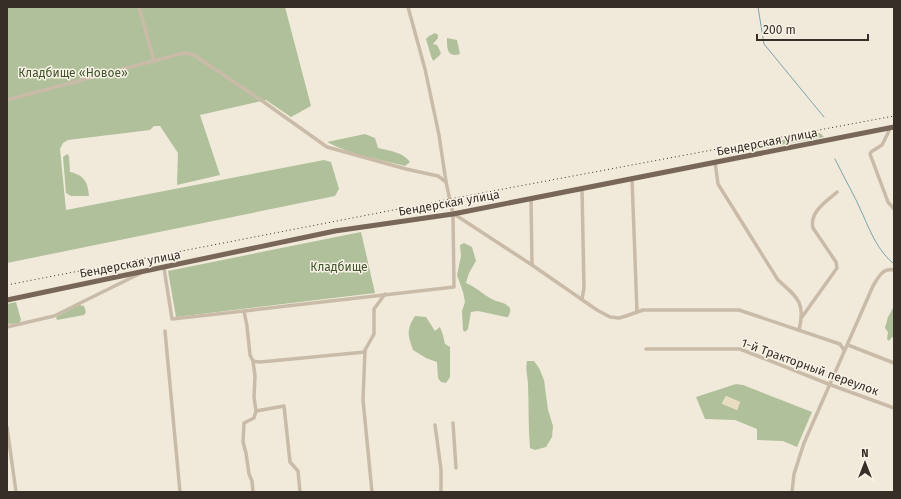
<svg xmlns="http://www.w3.org/2000/svg" width="901" height="499" viewBox="0 0 901 499" font-family="'Fira Sans',sans-serif">
<style>
.green{fill:#afc09b;fill-rule:evenodd}
.plaza{fill:#e9ddc1}
.lines{fill:none;stroke-linecap:round;stroke-linejoin:round}
.stream{stroke:#7aa5ae;stroke-width:1}
.street{stroke:#c9bba7;stroke-width:3.5}
.primary{stroke:#786758;stroke-width:5}
.rail{stroke:#362e27;stroke-width:1;stroke-dasharray:1 3;stroke-linecap:butt}
.labels{text-anchor:middle;stroke-width:3;stroke-linejoin:round;paint-order:stroke}
.park-label{font-size:12px;fill:#3f542b;stroke:#f9f3e7}
.street-label{font-size:12px;fill:#362e27;stroke:#f9f3e7}
</style>
<rect width="100%" height="100%" fill="#f1eada"/>
<g class="green">
<polygon points="7,7 285,7 311,106 291,117 266,100 200,115 220,175 177,185 178,153 160,126 154,126 150,130 68,140 63,143 60,149 66,210 324,160 331,162 339,189 335,196 7,263"/>
<polygon points="435,33 438,35 438,38 433,44 437,45 441,53 439,56 433,61 431,56 426,39 429,36"/>
<path d="M447,38L457,40L460,54C447,58 447,49 447,38Z"/>
<polygon points="820,133 824,137 748,151 746,148 750,146"/>
<path d="M365,134L375,138L378,148C390,151 403,152 410,162L405,166C379,159 351,155 327,142Z"/>
<path d="M67,154L69,156L70,172C84,175 88,182 89,196H71L66,193L63,157Z"/>
<polygon points="361,232 375,293 176,317 168,271"/>
<path d="M464,243L472,247L476,261L469,273L466,283C478,288 484,296 496,301C500,302 505,303 508,306C512,309 510,313 508,317H506L478,311L471,312L468,329L465,332L463,330L462,311L465,302L463,292L457,275L461,256L460,245Z"/>
<polygon points="16,302 21,320 19,323 9,324 7,323 7,304"/>
<polygon points="79,305 84,306 86,312 84,315 57,320 56,317"/>
<polygon points="893,308 894,338 892,337 889,341 887,339 888,332 885,328 888,317"/>
<path d="M415,316L426,317L435,331L440,327L443,335L445,344L450,347V377L446,383L441,382L438,378L437,362L426,358L413,350C408,335 406,330 415,316Z"/>
<path d="M527,361H534L539,368L544,380L548,410L553,426L552,437L546,447L535,450L530,448C528,427 529,406 528,385C528,377 525,370 527,361Z"/>
<path d="M736,384L743,385L812,412L797,447L783,441L757,440V429L735,420L705,419L696,397ZM726,396L740,402L737,410L722,403Z"/>
</g>
<polygon class="plaza" points="726,396 740,402 737,410 722,404"/>
<g class="lines">
<g class="stream">
<polyline points="758,7 764,44 824,117"/>
<path d="M835,159C844,178 855,196 863,215C871,233 878,251 894,264"/>
</g>
<g class="street">
<polyline points="139,7 154,61"/>
<polyline points="408,7 425,69 439,135 446,182"/>
<polyline points="7,100 176,55 187,53 194,55 261,100 327,147 406,169 438,176 446,182 453,214 454,287 244,311 247,326 250,355 253,361 255,376 254,397 256,411 254,418 244,423 243,442 246,453 249,474 252,481 253,492"/>
<polyline points="890,128 887,135 882,145 871,152 870,154 888,202 894,209"/>
<path d="M715,162L718,184L778,280C797,297 806,302 799,330"/>
<polyline points="632,178 637,312"/>
<polyline points="531,198 532,265"/>
<polyline points="454,214 532,265 597,310 610,317 619,318 626,316 643,310 739,310 828,340 840,344 844,350"/>
<polyline points="164,268 172,319 244,311"/>
<polyline points="582,299 584,288 582,188"/>
<path d="M802,317L837,268L836,262L813,228C809,212 827,201 837,192"/>
<polyline points="7,327 54,316 141,273"/>
<polyline points="165,331 180,492"/>
<polyline points="848,345 894,363"/>
<polyline points="646,349 740,349 831,385 894,408"/>
<polyline points="253,361 259,362 271,361 365,352"/>
<polyline points="256,411 284,406 290,462 298,471 300,492"/>
<polyline points="453,423 456,468"/>
<polyline points="435,425 441,469 441,492"/>
<polyline points="7,427 16,492"/>
<polyline points="372,492 363,400 365,350 374,334 374,309 385,294"/>
<path d="M792,492L794,474L804,443L873,286C878,278 883,267 894,270"/>
</g>
<polyline class="primary" points="7,300 335,231 453,214 894,127"/>
<polyline class="rail" points="7,285 450,199 894,116"/>
</g>
<g class="labels">
<g class="park-label">
<text x="73" y="77">Кладбище «Новое»</text>
<text x="339" y="271">Кладбище</text>
</g>
<g class="street-label">
<text transform="translate(767 142) rotate(-11)" y="4">Бендерская улица</text>
<text transform="translate(449 203) rotate(-10)" y="4">Бендерская улица</text>
<text transform="translate(130 264) rotate(-11)" y="4">Бендерская улица</text>
<text transform="translate(810 367) rotate(20)" y="4">1-й Тракторный переулок</text>
</g>
</g>
<rect width="901" height="499" fill="none" stroke="#362e27" stroke-width="16"/>
<g transform="translate(865 463)" stroke="#f9f3e7" stroke-width="3" paint-order="stroke">
<path d="M0-3L7 15L0 10L-7 15Z" fill="#362e27"/>
<text y="-6" font-size="11" font-weight="bold" text-anchor="middle" fill="#362e27">N</text>
</g>
<path d="M757 34v6h111v-6" fill="none" stroke="#362e27" stroke-width="2"/>
<text x="763" y="34" font-size="12" fill="#362e27" stroke="#f9f3e7" stroke-width="3" paint-order="stroke">200 m</text>
</svg>
